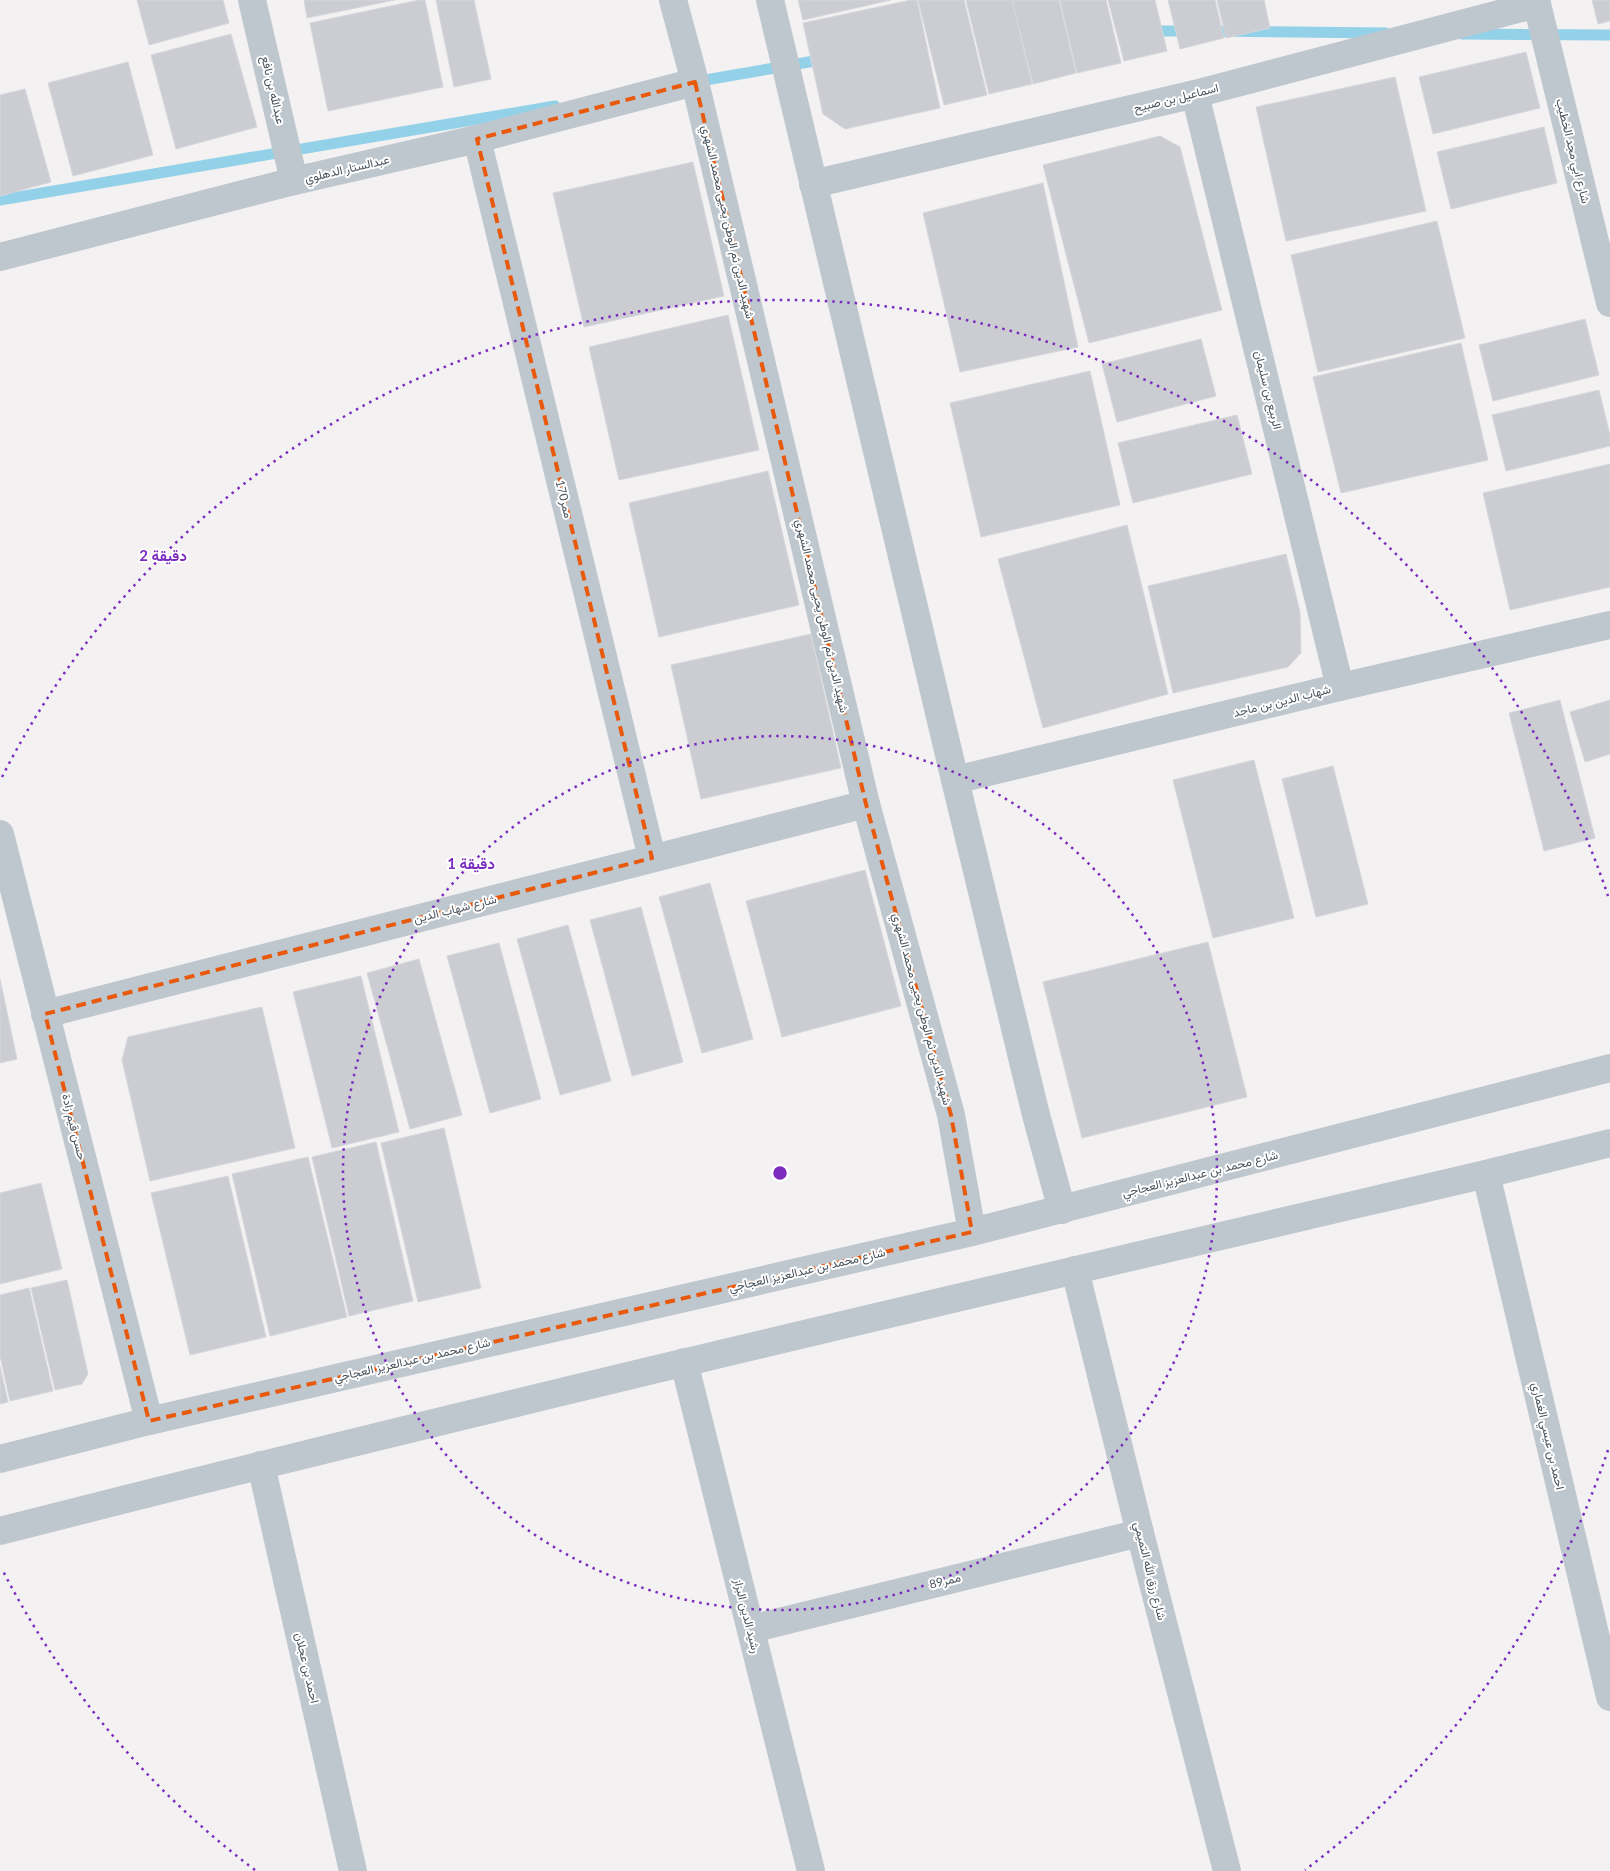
<svg xmlns="http://www.w3.org/2000/svg" width="1610" height="1871" viewBox="0 0 1610 1871" font-family="Lato,Vazirmatn,sans-serif">
<style>
.lines{fill:none;stroke-linecap:round;stroke-linejoin:round}
.stream{stroke:#92d1e8;stroke-width:11}
.building{fill:#cbcdd3;stroke:#d5d7dc}
.minor{stroke:#bfc7ce;stroke-width:28}
.marked{fill:none;stroke:#e8590c;stroke-width:4;stroke-dasharray:10 6;stroke-linejoin:round}
.ring{fill:none;stroke:#7b2cbf;stroke-width:2.5;stroke-dasharray:2.5 5}
.labels{text-anchor:middle;stroke-width:4;stroke-linejoin:round;paint-order:stroke}
.street-label{font-size:12px;fill:#49535d;stroke:#fff}
.centre{fill:#7b2cbf;stroke:#fff;stroke-width:2.5}
.ring-label{font-size:15px;text-anchor:middle;font-weight:bold;fill:#7b2cbf;stroke:#fff;stroke-width:4;stroke-linejoin:round;paint-order:stroke}
</style>
<rect width="100%" height="100%" fill="#f3f1f1"/>
<g class="lines">
<g class="stream">
<polyline points="1147,31 1191,31"/>
<polyline points="1207,31 1386,33"/>
<polyline points="1462,34 1610,35"/>
<polyline points="694,82 826,59"/>
<polyline points="0,200 555,106"/>
</g>
</g>
<g class="building">
<polygon points="137,0 223,0 229,23 149,45"/>
<polygon points="304,0 395,0 307,18"/>
<polygon points="419,0 425,0 443,87 328,111 310,23"/>
<polygon points="436,0 474,0 491,79 454,87"/>
<polygon points="798,0 891,0 803,20"/>
<polygon points="911,0 917,0 940,108 845,129 823,114 803,23"/>
<polygon points="918,0 964,0 987,95 944,105"/>
<polygon points="966,0 1012,0 1032,84 989,94"/>
<polygon points="1012,0 1059,0 1076,73 1033,84"/>
<polygon points="1060,0 1106,0 1121,63 1077,73"/>
<polygon points="1108,0 1155,0 1167,51 1124,61"/>
<polygon points="1168,0 1215,0 1224,38 1180,49"/>
<polygon points="1217,0 1264,0 1270,28 1226,38"/>
<polygon points="1592,0 1610,0 1610,21 1598,24"/>
<polygon points="231,34 257,127 176,149 151,55"/>
<polygon points="1526,52 1540,108 1433,134 1419,77"/>
<polygon points="128,62 153,155 73,176 48,83"/>
<polygon points="1395,77 1426,211 1286,241 1256,107"/>
<polygon points="25,89 51,182 0,196 0,95"/>
<polygon points="1544,127 1557,183 1451,209 1437,152"/>
<polygon points="1160,136 1180,147 1222,310 1089,343 1043,165"/>
<polygon points="693,162 724,296 584,327 553,193"/>
<polygon points="1043,183 1078,347 960,372 923,213"/>
<polygon points="1437,221 1465,338 1318,372 1291,255"/>
<polygon points="728,315 759,450 619,480 589,347"/>
<polygon points="1585,319 1599,375 1493,401 1479,345"/>
<polygon points="1201,339 1216,396 1117,422 1102,364"/>
<polygon points="1461,343 1488,460 1341,493 1313,377"/>
<polygon points="1090,371 1120,505 981,537 950,403"/>
<polygon points="1599,390 1610,435 1610,446 1506,471 1492,415"/>
<polygon points="1237,415 1252,474 1133,503 1118,443"/>
<polygon points="1610,464 1610,587 1510,610 1483,493"/>
<polygon points="768,471 799,605 659,637 629,503"/>
<polygon points="1127,525 1168,694 1043,728 998,559"/>
<polygon points="1286,554 1300,612 1301,653 1288,667 1173,693 1148,586"/>
<polygon points="811,634 841,768 701,799 671,665"/>
<polygon points="1560,700 1595,838 1544,851 1509,713"/>
<polygon points="1610,700 1610,754 1585,762 1570,712"/>
<polygon points="1254,760 1294,918 1213,938 1173,780"/>
<polygon points="1333,766 1368,904 1316,917 1282,779"/>
<polygon points="865,870 901,1006 782,1037 746,901"/>
<polygon points="710,883 753,1039 702,1053 659,897"/>
<polygon points="641,907 683,1062 632,1076 590,920"/>
<polygon points="568,925 611,1081 560,1095 517,939"/>
<polygon points="1208,942 1247,1097 1082,1138 1043,982"/>
<polygon points="499,943 541,1099 490,1113 447,956"/>
<polygon points="419,959 462,1115 410,1129 367,973"/>
<polygon points="361,976 399,1132 332,1148 293,992"/>
<polygon points="0,979 17,1059 0,1063"/>
<polygon points="262,1007 295,1148 150,1181 122,1060 128,1037"/>
<polygon points="444,1128 481,1288 418,1302 381,1143"/>
<polygon points="376,1142 413,1301 349,1316 312,1157"/>
<polygon points="308,1157 347,1317 270,1336 232,1174"/>
<polygon points="228,1176 266,1337 190,1355 151,1193"/>
<polygon points="41,1183 62,1269 0,1284 0,1193"/>
<polygon points="67,1280 88,1374 82,1384 55,1390 31,1288"/>
<polygon points="29,1288 53,1391 10,1401 0,1356 0,1295"/>
<polygon points="0,1366 8,1402 0,1404"/>
</g>
<g class="lines">
<g class="minor">
<polyline points="252,0 294,181"/>
<polyline points="673,0 695,82 866,804 951,1115 972,1232"/>
<polyline points="770,0 955,780 1036,1115 1062,1210"/>
<polyline points="1536,0 1610,303"/>
<polyline points="1195,94 1340,687"/>
<polyline points="477,139 652,858"/>
<polyline points="813,184 1195,94 1537,4"/>
<polyline points="0,257 294,181 477,139 695,82"/>
<polyline points="955,780 1340,687 1610,625"/>
<polyline points="0,834 149,1421"/>
<polyline points="45,1014 866,804"/>
<polyline points="1486,1174 1610,1697"/>
<polyline points="1075,1270 1140,1533 1227,1871"/>
<polyline points="684,1362 811,1871"/>
<polyline points="0,1459 149,1421 972,1232 1610,1068"/>
<polyline points="261,1465 353,1871"/>
<path d="M0,1531C494,1405 990,1290 1486,1174L1610,1143"/>
<polyline points="751,1629 1140,1533"/>
</g>
</g>
<path class="marked" d="M695,82L866,804L951,1115L972,1232L149,1421L45,1014L652,858L477,139Z"/>
<g class="ring">
<circle cx="780" cy="1173" r="437"/>
<path d="M1608 1450A873 873 0 0 1 1305 1870M255 1870A873 873 0 0 1 2 1569M2 777A873 873 0 0 1 1608 896"/>
</g>
<g class="labels">
<g class="street-label">
<text transform="translate(273 90) rotate(77)" y="4">عبدالله بن نافع</text>
<text transform="translate(1176 98) rotate(-14)" y="4">اسماعيل بن صبيح</text>
<text transform="translate(1573 151) rotate(76)" y="4">شارع ابي مجد الخطيب</text>
<text transform="translate(347 169) rotate(-13)" y="4">عبدالستار الدهلوي</text>
<text transform="translate(728 222) rotate(77)" y="4">شهيد الدين ثم الوطن يحيى محمد الشهري</text>
<text transform="translate(1268 390) rotate(76)" y="4">الربيع بن سليمان</text>
<text transform="translate(564 499) rotate(76)" y="4">ممر170</text>
<text transform="translate(822 616) rotate(77)" y="4">شهيد الدين ثم الوطن يحيى محمد الشهري</text>
<text transform="translate(1282 701) rotate(-14)" y="4">شهاب الدين بن ماجد</text>
<text transform="translate(455 909) rotate(-14)" y="4">شارع شهاب الدين</text>
<text transform="translate(922 1009) rotate(75)" y="4">شهيد الدين ثم الوطن يحيى محمد الشهري</text>
<text transform="translate(74 1127) rotate(76)" y="4">حسن قيم زادة</text>
<text transform="translate(1200 1174) rotate(-14)" y="4">شارع محمد بن عبدالعزيز العجاجي</text>
<text transform="translate(807 1270) rotate(-13)" y="4">شارع محمد بن عبدالعزيز العجاجي</text>
<text transform="translate(412 1360) rotate(-13)" y="4">شارع محمد بن عبدالعزيز العجاجي</text>
<text transform="translate(1548 1436) rotate(77)" y="4">احمد بن عيسي الغماري</text>
<text transform="translate(1150 1571) rotate(76)" y="4">شارع رزق الله التميمي</text>
<text transform="translate(945 1581) rotate(-14)" y="4">ممر89</text>
<text transform="translate(747 1616) rotate(76)" y="4">رشيد الدين البزاز</text>
<text transform="translate(307 1668) rotate(77)" y="4">احمد بن عجلان</text>
</g>
</g>
<circle cx="780" cy="1173" r="8" class="centre"/>
<g class="ring-label">
<text x="163" y="561">2 دقيقة</text>
<text x="471" y="869">1 دقيقة</text>
</g>
</svg>
